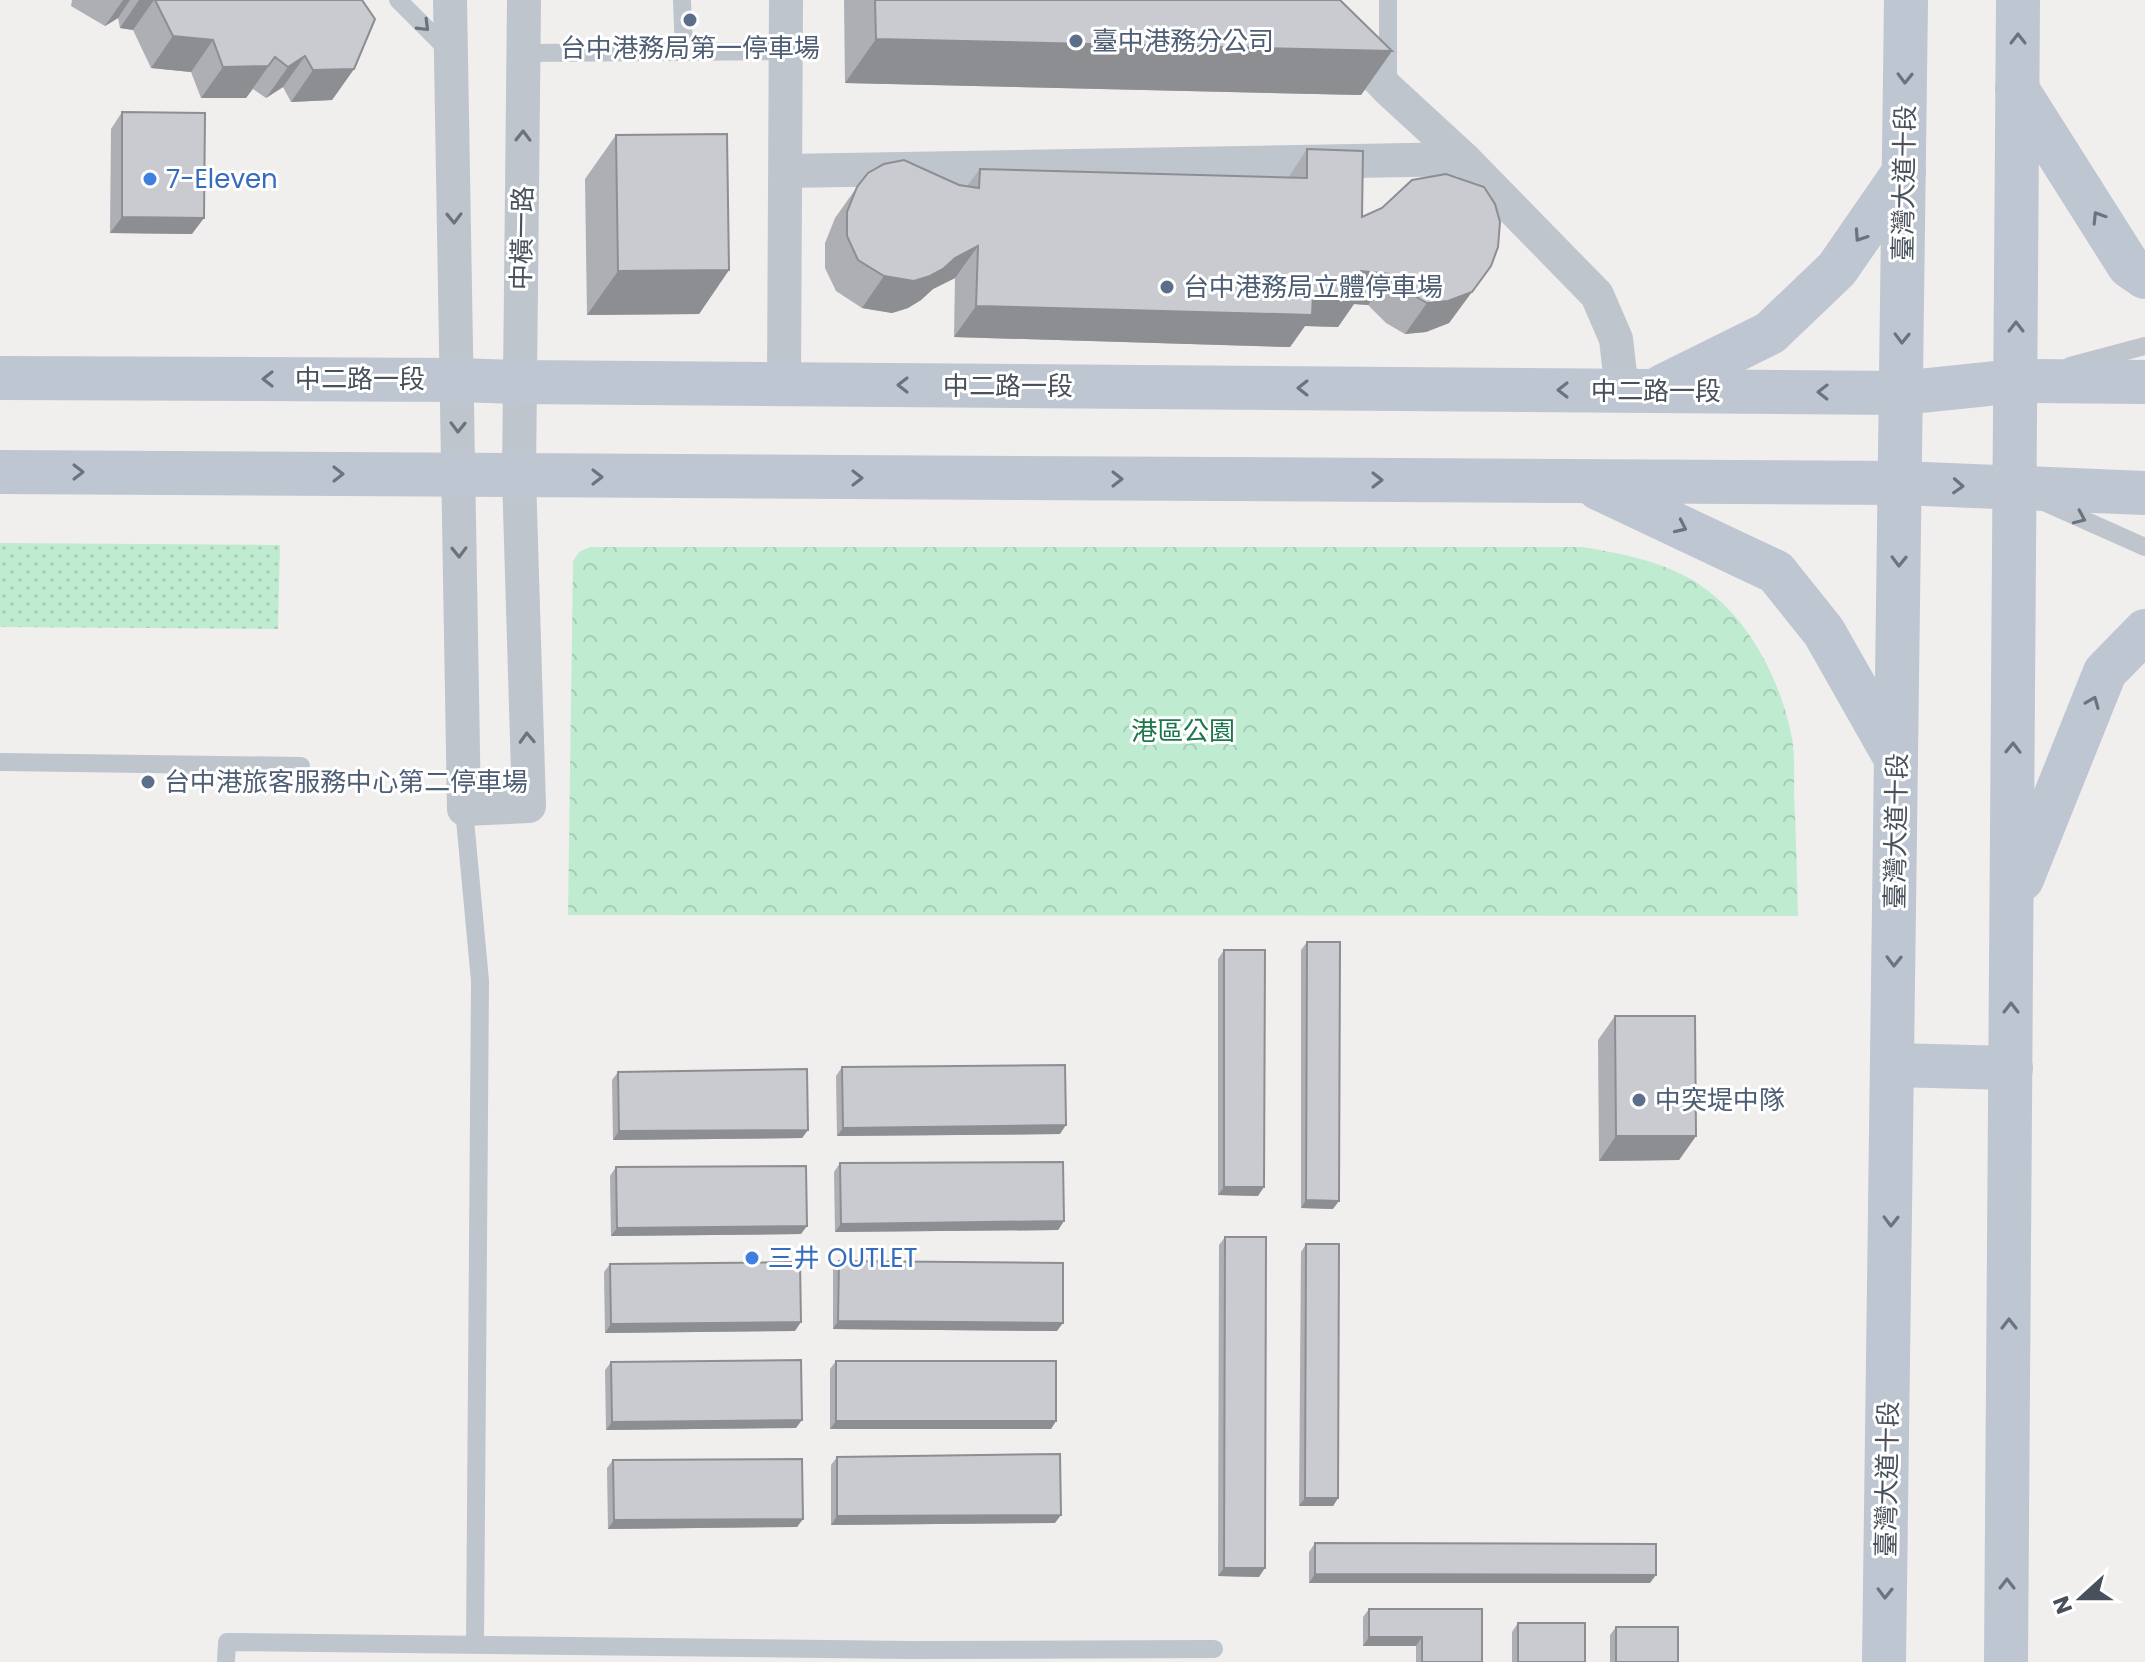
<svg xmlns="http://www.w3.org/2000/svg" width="2145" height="1662" viewBox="0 0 2145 1662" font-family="Poppins,'Noto Sans TC',sans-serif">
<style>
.park{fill:url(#park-crowns)}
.garden{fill:url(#garden-dots)}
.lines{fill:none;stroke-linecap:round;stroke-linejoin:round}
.lane{stroke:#bec5cd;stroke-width:18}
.street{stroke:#bec5cd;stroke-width:34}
.secondary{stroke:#bdc6d1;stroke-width:44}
.wall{fill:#adafb4}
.shaded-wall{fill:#8d8e92}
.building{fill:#c9cbd1;stroke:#8d8e92;stroke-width:2}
.oneway{stroke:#6b747d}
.oneway2{stroke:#6b747e}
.service-dot{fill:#5c6f8a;stroke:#fff;stroke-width:3}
.shop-dot{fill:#3f7fe0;stroke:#fff;stroke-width:3}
.labels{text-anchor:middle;stroke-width:6;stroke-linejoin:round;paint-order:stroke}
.service-label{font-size:26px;fill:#4e5e75;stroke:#fff;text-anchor:start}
.shop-label{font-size:26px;fill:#366cbe;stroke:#fff;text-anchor:start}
.street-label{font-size:26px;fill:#48515b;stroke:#fff}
.park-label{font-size:26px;fill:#1c784c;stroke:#fff}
</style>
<defs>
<pattern id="park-crowns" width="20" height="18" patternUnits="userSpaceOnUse" patternTransform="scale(2)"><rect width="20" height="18" fill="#bfecd1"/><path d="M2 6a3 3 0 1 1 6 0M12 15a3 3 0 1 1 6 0" fill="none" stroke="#a6ccb6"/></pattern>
<pattern id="garden-dots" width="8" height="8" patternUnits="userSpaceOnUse" patternTransform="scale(2)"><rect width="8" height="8" fill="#bfecd1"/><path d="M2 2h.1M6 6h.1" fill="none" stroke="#a6ccb6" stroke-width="1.8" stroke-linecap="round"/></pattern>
</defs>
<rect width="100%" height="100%" fill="#f1eeee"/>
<path class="park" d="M590,547H1583C1618,553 1652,559 1683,575C1743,605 1780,675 1792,738C1795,756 1794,775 1794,793C1796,834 1797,875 1798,916L568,915L573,561L579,552Z"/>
<polygon class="garden" points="0,543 280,545 278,629 0,627"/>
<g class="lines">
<g class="lane">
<polyline points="398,0 450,52"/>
<polyline points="682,0 684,52"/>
<polyline points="524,53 785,51"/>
<polyline points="1388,87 1388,0"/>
<polyline points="2070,366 2145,346"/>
<polyline points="2044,502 2145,547"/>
<polyline points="0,762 301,766"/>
<polyline points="464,809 480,981 475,1644"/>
<polyline points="226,1662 227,1642 912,1650 1214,1649"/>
</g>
<g class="street">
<polyline points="450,0 464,809 529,806 519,476 524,0"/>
<polyline points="1303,0 1388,89 1464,159 1597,295 1616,339 1622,391"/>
<polyline points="786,171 1464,159"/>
<polyline points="784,384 786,0"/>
</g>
<g class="secondary">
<polyline points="2017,89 2129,266 2145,277"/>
<polyline points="0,378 458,380 520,382 1901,393 2016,381 2145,382"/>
<polyline points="1663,386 1770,333 1837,269 1904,172"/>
<polyline points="0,472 1900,483 2145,493"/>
<polyline points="1598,488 1776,572 1824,632 1896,759"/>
<polyline points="2022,879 2105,672 2145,631"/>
<polyline points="1893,1065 2011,1068"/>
<polyline points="1884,1662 1906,0"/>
<polyline points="2006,1662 2018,0"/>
</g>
</g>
<g class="wall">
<polygon points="72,0 362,0 354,69 332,100 291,102 283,87 266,98 253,89 246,98 201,98 191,72 151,68 133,30 120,28 118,18 105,26 71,6"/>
<polygon points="844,0 1340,0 1392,51 1361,95 845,83"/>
<polygon points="122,112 192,234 110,233 111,129"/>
<polygon points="616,135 729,270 699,314 587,315 585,179"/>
<polygon points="1307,149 1362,217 1491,266 1449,323 1426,332 1405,334 1386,323 1368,305 1354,304 1338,327 1305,326 1290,347 954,337 955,278 933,289 921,300 908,308 892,313 862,308 836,291 825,268 825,243 835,218 857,187 959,185 967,186 980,169 1288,178"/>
<polygon points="1307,942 1333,1209 1301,1208 1301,950"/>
<polygon points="1224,950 1258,1196 1218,1195 1218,959"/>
<polygon points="1615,1016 1696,1136 1679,1160 1599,1161 1598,1040"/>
<polygon points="842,1067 1060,1134 837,1136 836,1076"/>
<polygon points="618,1072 808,1130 802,1138 613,1140 612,1080"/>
<polygon points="840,1163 1064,1221 1058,1230 835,1232 834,1172"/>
<polygon points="616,1167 801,1234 611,1236 610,1176"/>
<polygon points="1225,1237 1259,1577 1218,1576 1219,1245"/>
<polygon points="1306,1244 1338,1498 1333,1506 1299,1506 1301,1252"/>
<polygon points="839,1261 1057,1331 833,1329 833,1269"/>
<polygon points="610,1264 795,1331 605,1333 604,1272"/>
<polygon points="836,1361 1056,1421 1051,1429 830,1429 830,1369"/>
<polygon points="611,1362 796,1428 606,1430 605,1370"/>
<polygon points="837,1457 1055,1523 831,1525 831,1465"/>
<polygon points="613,1460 803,1519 797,1527 608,1529 607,1468"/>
<polygon points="1315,1543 1650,1583 1309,1583 1309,1552"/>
<polygon points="1369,1609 1482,1662 1416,1662 1416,1646 1363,1646 1363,1617"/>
<polygon points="1518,1623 1585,1662 1512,1662 1512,1632"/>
<polygon points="1616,1627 1678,1662 1610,1662 1610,1635"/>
</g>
<g class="shaded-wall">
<polygon points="123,0 130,0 118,18 105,26"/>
<polygon points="139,0 154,0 133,30 120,28"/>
<polygon points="173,36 213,40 191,72 151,68"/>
<polygon points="876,39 1392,51 1361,95 845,83"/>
<polygon points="305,56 283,87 266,98 288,67"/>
<polygon points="275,57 246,98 201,98 223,67"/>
<polygon points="354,69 332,100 291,102 313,70"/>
<polygon points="122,217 204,218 192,234 110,233"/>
<polygon points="978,246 955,278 933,289 921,300 908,308 892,313 862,308 884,276"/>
<polygon points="1491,266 1449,323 1426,332 1405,334 1427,303"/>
<polygon points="729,270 699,314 587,315 618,271"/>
<polygon points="1361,271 1390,274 1368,305 1354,304 1338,327 1305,326 1290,347 954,337 976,306 1313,294"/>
<polygon points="1066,1125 1060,1134 837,1136 843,1128"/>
<polygon points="808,1130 802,1138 613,1140 619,1131"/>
<polygon points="1616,1136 1696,1136 1679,1160 1599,1161"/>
<polygon points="1224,1187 1264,1187 1258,1196 1218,1195"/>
<polygon points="1306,1200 1339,1201 1333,1209 1301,1208"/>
<polygon points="1064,1221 1058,1230 835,1232 841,1224"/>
<polygon points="807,1226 801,1234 611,1236 617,1228"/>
<polygon points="838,1321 1063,1323 1057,1331 833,1329"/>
<polygon points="801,1322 795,1331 605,1333 611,1324"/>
<polygon points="802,1420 796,1428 606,1430 612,1422"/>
<polygon points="836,1421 1056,1421 1051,1429 830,1429"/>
<polygon points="1305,1498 1338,1498 1333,1506 1299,1506"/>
<polygon points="1061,1515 1055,1523 831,1525 837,1516"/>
<polygon points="803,1519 797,1527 608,1529 614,1520"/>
<polygon points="1224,1568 1265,1568 1259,1577 1218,1576"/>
<polygon points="1315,1574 1656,1575 1650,1583 1309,1583"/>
<polygon points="1369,1637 1422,1637 1416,1646 1363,1646"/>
</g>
<g class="building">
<polygon points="155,0 362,0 375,19 354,69 313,70 305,56 288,67 275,57 268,66 223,67 213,40 173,36"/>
<polygon points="875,0 1340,0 1392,51 876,39"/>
<polygon points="122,112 205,113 204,218 122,217"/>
<polygon points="727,134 729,270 618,271 616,135"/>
<polygon points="1307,149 1363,151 1362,217 1382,208 1412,180 1446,174 1484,187 1495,204 1500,222 1498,247 1491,266 1472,292 1448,301 1427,303 1408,292 1390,274 1361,271 1360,296 1313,294 1312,315 976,306 978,246 955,258 943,269 930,276 914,281 884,276 858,260 847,236 847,212 857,187 868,173 884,164 904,160 959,185 979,188 980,169 1307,178"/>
<polygon points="1307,942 1340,942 1339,1201 1306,1200"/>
<polygon points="1224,950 1265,950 1264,1187 1224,1187"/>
<polygon points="1615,1016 1695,1016 1696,1136 1616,1136"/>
<polygon points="1065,1065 1066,1125 843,1128 842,1067"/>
<polygon points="807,1069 808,1130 619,1131 618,1072"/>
<polygon points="1063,1162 1064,1221 841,1224 840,1163"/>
<polygon points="806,1166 807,1226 617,1228 616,1167"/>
<polygon points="1225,1237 1266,1237 1265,1568 1224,1568"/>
<polygon points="1306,1244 1339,1244 1338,1498 1305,1498"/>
<polygon points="839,1261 1063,1263 1063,1323 838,1321"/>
<polygon points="800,1262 801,1322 611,1324 610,1264"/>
<polygon points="801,1360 802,1420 612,1422 611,1362"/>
<rect x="836" y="1361" width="220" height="60"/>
<polygon points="1060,1454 1061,1515 837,1516 837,1457"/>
<polygon points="802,1459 803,1519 614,1520 613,1460"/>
<polygon points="1315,1543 1656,1544 1656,1575 1315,1574"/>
<polygon points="1369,1609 1482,1609 1482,1662 1422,1662 1422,1637 1369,1637"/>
<rect x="1518" y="1623" width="67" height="39"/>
<rect x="1616" y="1627" width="62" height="35"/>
</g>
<defs><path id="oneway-chevron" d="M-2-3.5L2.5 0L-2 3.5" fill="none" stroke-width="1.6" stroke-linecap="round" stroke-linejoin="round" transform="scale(2)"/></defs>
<g class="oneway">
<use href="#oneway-chevron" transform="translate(424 26) rotate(45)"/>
<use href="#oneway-chevron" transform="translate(523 136) rotate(-89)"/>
<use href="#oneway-chevron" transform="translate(454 218) rotate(89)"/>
<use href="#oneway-chevron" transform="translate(458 427) rotate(91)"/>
<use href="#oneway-chevron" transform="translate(2080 518) rotate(24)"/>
<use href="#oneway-chevron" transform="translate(459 552) rotate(89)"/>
<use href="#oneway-chevron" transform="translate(527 738) rotate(-92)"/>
</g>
<g class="oneway2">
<use href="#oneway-chevron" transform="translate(2018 39) rotate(-90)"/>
<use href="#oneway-chevron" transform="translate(1905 78) rotate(91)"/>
<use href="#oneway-chevron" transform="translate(2098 217) rotate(-122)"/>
<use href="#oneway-chevron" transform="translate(1860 236) rotate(124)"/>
<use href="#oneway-chevron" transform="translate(2016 327) rotate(-90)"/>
<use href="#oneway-chevron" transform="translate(1902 338) rotate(91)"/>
<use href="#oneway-chevron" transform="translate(268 379) rotate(-180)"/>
<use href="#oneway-chevron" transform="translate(903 385) rotate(-180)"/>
<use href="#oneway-chevron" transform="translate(1303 388) rotate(-180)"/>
<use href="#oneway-chevron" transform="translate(1563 390) rotate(-180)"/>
<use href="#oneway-chevron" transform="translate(1823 392) rotate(-179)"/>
<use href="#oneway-chevron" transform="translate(78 472)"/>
<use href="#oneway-chevron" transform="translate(338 474)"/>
<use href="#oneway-chevron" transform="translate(597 477)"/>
<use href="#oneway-chevron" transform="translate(857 478)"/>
<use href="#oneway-chevron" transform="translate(1117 479)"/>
<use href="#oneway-chevron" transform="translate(1377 480)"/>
<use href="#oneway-chevron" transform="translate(1958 486) rotate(3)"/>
<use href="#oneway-chevron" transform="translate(1681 527) rotate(25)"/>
<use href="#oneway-chevron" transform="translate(1899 561) rotate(91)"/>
<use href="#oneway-chevron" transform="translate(2093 702) rotate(-68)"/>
<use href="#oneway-chevron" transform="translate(2013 748) rotate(-89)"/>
<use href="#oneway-chevron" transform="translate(1894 961) rotate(91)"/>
<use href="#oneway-chevron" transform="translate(2011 1008) rotate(-90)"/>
<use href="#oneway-chevron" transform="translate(1891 1221) rotate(91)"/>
<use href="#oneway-chevron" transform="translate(2009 1324) rotate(-90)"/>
<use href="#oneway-chevron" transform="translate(2007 1584) rotate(-90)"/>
<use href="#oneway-chevron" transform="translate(1885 1593) rotate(91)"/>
</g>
<g class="service-dot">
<circle cx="690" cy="20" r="8"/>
<circle cx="1076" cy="41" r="8"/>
<circle cx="1167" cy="287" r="8"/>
<circle cx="148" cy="782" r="8"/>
<circle cx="1639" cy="1100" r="8"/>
</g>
<g class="shop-dot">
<circle cx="150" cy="179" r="8"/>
<circle cx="752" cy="1258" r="8"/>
</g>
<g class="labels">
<g class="service-label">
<text x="1092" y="50">臺中港務分公司</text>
<text x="690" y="57" text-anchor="middle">台中港務局第一停車場</text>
<text x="1183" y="296">台中港務局立體停車場</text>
<text x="164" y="791">台中港旅客服務中心第二停車場</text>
<text x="1655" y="1109">中突堤中隊</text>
</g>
<g class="shop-label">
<text x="166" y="188">7-Eleven</text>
<text x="768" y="1267">三井 OUTLET</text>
</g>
<g class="street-label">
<text transform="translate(1904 183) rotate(-89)" y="9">臺灣大道十段</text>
<text transform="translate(522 238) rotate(-89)" y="9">中橫一路</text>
<text x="360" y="388">中二路一段</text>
<text x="1008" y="395">中二路一段</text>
<text x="1656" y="400">中二路一段</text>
<text transform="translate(1896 831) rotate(-89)" y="9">臺灣大道十段</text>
<text transform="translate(1887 1479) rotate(-89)" y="9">臺灣大道十段</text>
</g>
<g class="park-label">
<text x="1183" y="740">港區公園</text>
</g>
</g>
<g transform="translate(2081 1598) rotate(249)" stroke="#ffffff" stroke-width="6" paint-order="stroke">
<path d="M0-6L14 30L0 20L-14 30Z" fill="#48515b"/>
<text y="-12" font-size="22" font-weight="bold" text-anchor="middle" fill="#48515b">N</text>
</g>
</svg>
